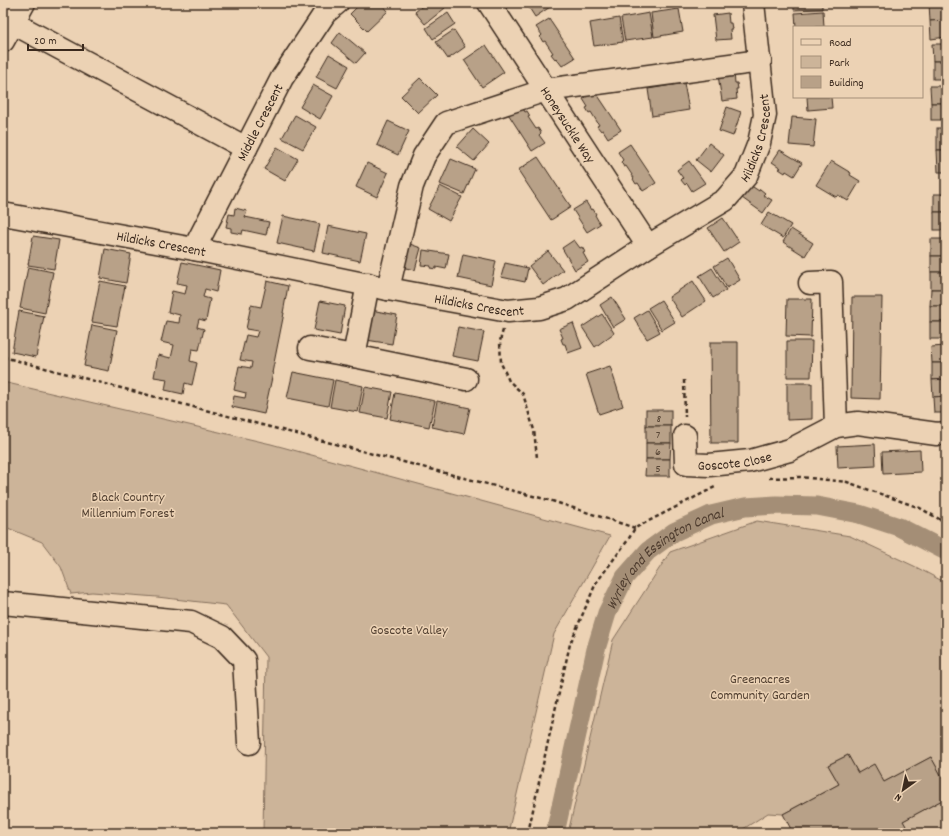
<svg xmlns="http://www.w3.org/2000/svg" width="949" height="836" viewBox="0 0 949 836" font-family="Dekko,sans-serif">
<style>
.green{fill:#ccb499;stroke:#846f5c}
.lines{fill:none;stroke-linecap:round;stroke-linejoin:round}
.canal{stroke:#a48e76;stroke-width:19}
.building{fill:#b8a188;stroke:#3b2a1e}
.minor-casing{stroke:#3b2a1e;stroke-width:25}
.path{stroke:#3b2a1e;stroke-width:2.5;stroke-dasharray:4 3;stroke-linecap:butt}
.minor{stroke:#ecd2b4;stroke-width:22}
.labels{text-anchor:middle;stroke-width:3;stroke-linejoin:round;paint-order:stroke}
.number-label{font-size:12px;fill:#5a4838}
.street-label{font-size:14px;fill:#3b2a1e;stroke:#ecd2b4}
.park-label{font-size:14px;fill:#513f30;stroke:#ecd2b4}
.water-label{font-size:15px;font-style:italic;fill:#503e30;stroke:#ecd2b4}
</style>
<rect width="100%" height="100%" fill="#ecd2b4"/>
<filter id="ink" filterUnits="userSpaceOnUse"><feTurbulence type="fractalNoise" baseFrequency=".025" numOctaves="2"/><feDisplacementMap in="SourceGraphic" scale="8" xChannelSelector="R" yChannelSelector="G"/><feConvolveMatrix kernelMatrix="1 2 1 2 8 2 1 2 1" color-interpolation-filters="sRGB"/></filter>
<g filter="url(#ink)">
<g class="green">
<polygon points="3,382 271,444 610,536 554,634 508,833 263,833 266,657 226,605 157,597 92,592 71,594 61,567 42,542 3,526"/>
<polygon points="757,521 850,536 914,566 946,583 946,784 931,757 884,782 858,773 848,755 828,765 839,784 783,814 768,813 737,833 568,833 613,640 670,552"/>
<polygon points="946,798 946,833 910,833 903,821"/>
</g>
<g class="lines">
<path class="canal" id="s1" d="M555,833L596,649L607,613L625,577L648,551L674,532L711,515L745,507L776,505L817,506L859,514L899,527L946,551"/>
</g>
<g class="building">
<polygon points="361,3 381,3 388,11 367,31 350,14"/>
<polygon points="426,3 441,3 445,8 425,24 415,12"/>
<polygon points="526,3 556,3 535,17"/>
<polygon points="794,3 822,3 822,9 794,10"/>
<polygon points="929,3 946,3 946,20 930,21"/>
<polygon points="679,9 683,32 654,37 651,13"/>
<polygon points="823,11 824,27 796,27 795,13"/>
<polygon points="448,13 455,24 433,39 426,28"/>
<polygon points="649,13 653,37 625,41 621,18"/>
<polygon points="728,13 729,23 731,23 732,29 730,29 731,39 716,40 713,15"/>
<polygon points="619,18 623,42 594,46 590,23"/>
<polygon points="549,19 575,58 562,66 556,58 555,59 551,54 553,53 545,41 543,42 540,37 542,35 536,27"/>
<polygon points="946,20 946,37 931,39 930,21"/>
<polygon points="454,30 465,47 448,59 436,42"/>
<polygon points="340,32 365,53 356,63 332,43"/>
<polygon points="932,44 946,44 946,61 933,61"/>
<polygon points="486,45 504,72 482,87 464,60"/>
<polygon points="329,54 349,66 337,88 316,77"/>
<rect x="933" y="61" width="13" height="18"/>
<polygon points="734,73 735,83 737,83 738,89 736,89 737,99 722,101 718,75"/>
<polygon points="420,78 437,95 418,113 401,96"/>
<polygon points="684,83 689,110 652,116 648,89"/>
<polygon points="313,85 333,96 320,119 300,107"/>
<polygon points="930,86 946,86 946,103 931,103"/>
<polygon points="595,91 621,130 608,138 603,130 601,131 597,126 599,125 591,112 589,113 586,108 588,107 583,99"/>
<polygon points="807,97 831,97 832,108 808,110"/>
<polygon points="520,103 525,112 527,111 530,116 528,117 536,129 538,128 541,133 539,135 545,143 532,151 507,112"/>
<rect x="931" y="103" width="15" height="17"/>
<polygon points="727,107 741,112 733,136 719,131"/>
<polygon points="295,115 316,127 303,149 282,138"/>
<polygon points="792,117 816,119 813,147 789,145"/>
<polygon points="388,121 409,131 398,155 377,145"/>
<rect x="937" y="128" width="9" height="22"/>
<polygon points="473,129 489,144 474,161 457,147"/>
<polygon points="709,143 724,155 711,172 696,160"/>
<polygon points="630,144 656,183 643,191 638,183 636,184 633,179 634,178 626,166 624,167 621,162 623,160 618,152"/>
<polygon points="277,147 298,159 285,181 264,169"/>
<polygon points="780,150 802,163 794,176 786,171 785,173 779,169 781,168 772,162"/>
<polygon points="937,150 946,150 946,172 938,172"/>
<polygon points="538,157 571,207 551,220 518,170"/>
<polygon points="451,159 475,169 464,194 440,184"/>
<polygon points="689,161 705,183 692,191 687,183 685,185 681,180 683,178 677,170"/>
<polygon points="831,161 851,173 850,175 860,181 848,201 838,195 836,197 816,185"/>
<polygon points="367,163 388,173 377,197 356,187"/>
<polygon points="750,185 759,191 760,189 765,193 763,195 772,200 763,213 742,198"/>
<polygon points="440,186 462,197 449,221 428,209"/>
<rect x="934" y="194" width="12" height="18"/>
<polygon points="586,202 591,210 593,209 596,214 595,215 600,224 587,232 573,210"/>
<polygon points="235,208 247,211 245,217 269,222 266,235 243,230 242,234 231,232 231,228 226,227 229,214 234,215"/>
<polygon points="769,212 791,225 783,238 761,225"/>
<rect x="934" y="212" width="12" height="18"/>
<polygon points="283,216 320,224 314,251 277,243"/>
<polygon points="723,218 739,242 724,252 708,228"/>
<polygon points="328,226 366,234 360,261 323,253"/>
<polygon points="791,229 813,243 805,256 783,242"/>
<polygon points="33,236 59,240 54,269 28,265"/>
<rect x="931" y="239" width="15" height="17"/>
<polygon points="574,240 580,248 582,247 585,252 583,253 588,262 575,270 562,248"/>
<polygon points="407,243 421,248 415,270 401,267"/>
<polygon points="105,249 131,254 126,283 100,278"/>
<polygon points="423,250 449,254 446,269 436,267 436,269 430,268 431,266 421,265"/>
<polygon points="548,251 563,270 543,285 529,266"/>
<polygon points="463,254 496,261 491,285 458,278"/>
<rect x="931" y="256" width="15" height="16"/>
<polygon points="727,258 740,280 727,288 714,266"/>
<polygon points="182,262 220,270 216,292 205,289 203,297 210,299 206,321 199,319 197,327 204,329 199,350 192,349 190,361 197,363 192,385 185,383 183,394 165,390 167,379 154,377 158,355 171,358 174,345 161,342 166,321 179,323 180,315 168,312 172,291 185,294 187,285 177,283"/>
<polygon points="505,263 528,268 525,282 501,277"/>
<polygon points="28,267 53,272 45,313 20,308"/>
<polygon points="712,268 726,290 713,298 699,276"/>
<rect x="931" y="272" width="15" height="17"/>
<polygon points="100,281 125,286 117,326 92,322"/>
<polygon points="267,281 288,286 283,313 284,313 272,373 273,373 264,414 232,407 234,396 245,398 246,393 234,390 239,366 251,368 252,362 240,360 246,335 256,337 258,331 246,329 251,305 261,307"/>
<polygon points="693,281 706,301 682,317 669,297"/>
<polygon points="931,289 946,289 946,306 930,306"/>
<polygon points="612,297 626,319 613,327 600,305"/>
<polygon points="852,297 882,297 880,399 851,398"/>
<polygon points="787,299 812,299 811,337 786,336"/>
<polygon points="661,300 675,322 662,330 648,308"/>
<polygon points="320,301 345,306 340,335 314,330"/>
<rect x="930" y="306" width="16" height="16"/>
<polygon points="371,310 397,315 392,344 366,340"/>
<polygon points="647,310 660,332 647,339 634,318"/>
<polygon points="19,311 44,316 36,357 12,352"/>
<polygon points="602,314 614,333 595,347 582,327"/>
<rect x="930" y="322" width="16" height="17"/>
<polygon points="573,323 582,348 568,353 565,344 563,344 561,339 563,338 559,329"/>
<polygon points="92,325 117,330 109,371 84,366"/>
<polygon points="458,327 484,332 478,361 452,356"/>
<polygon points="787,341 812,341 811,377 787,377"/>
<polygon points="710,342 738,342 738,443 711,443"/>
<polygon points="946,346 946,363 932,363 931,347"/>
<polygon points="932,363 946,363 946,379 932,380"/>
<polygon points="610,366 623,406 599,414 586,374"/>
<polygon points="293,372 333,380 328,406 287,398"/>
<polygon points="946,379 946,396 933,397 932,380"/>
<polygon points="335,380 363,386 358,412 330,407"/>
<polygon points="787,383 812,383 812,419 787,420"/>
<polygon points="365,387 392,392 387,418 360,413"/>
<polygon points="395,393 435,401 429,427 390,419"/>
<polygon points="946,396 946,413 934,413 933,397"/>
<polygon points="437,401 470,408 464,434 432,427"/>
<rect x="646" y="410" width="25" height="16"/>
<rect x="646" y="426" width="25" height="17"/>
<polygon points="646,443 671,443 670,459 646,459"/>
<polygon points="875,444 876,466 838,468 837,446"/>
<polygon points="920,450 921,472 883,474 882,452"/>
<polygon points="646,459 670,459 670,476 645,476"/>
<polygon points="848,755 858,773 874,764 884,782 931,757 946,784 946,798 903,821 910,833 793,833 783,814 839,784 828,765"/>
</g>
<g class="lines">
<defs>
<g id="minor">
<path id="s2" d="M489,3L648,246"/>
<polyline points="13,23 246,148"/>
<polyline points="3,41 24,3"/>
<path id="s3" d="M3,214L194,249L388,289L508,311L539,308L567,299L648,246L725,200L746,176L759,143L765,115L753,3"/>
<path id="s4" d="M194,249L282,78L325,13L337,3"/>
<polyline points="810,283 831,282 836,426"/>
<polyline points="368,284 354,356 466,379"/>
<polyline points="388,289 412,186 424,156 446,123 546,90 760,61"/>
<polyline points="310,348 354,356"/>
<path id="s5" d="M685,436L686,464L709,465L750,461L790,450L836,426L858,423L937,434L946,433"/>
<polyline points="3,603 191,622 222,637 244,660 249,743"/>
</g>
</defs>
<use href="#minor" class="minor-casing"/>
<g class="path">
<polyline points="503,330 500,341 501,363 509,381 523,394 534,430 537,458"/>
<polyline points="3,357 552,501 635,528"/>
<polyline points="684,380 685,417"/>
<polyline points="769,478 800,477 847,482 920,508 946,523"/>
<polyline points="528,833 541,773 570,644 596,583 628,540 635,528 717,486"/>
</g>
<use href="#minor" class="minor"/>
</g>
</g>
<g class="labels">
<g class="number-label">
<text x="659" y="422">8</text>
<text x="658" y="438">7</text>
<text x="658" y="455">6</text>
<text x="658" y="472">5</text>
</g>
<g class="street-label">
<text dy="5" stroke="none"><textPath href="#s4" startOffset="143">Middle Crescent</textPath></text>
<text dy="5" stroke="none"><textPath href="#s2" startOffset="145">Honeysuckle Way</textPath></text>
<text dy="5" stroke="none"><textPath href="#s3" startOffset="833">Hildicks Crescent</textPath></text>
<text dy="5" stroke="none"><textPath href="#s3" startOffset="161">Hildicks Crescent</textPath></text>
<text dy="5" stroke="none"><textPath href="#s3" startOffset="485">Hildicks Crescent</textPath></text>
<text dy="5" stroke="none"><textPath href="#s5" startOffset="77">Goscote Close</textPath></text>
</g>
<g class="park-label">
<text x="128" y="501">Black Country<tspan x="128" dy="16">Millennium Forest</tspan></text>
<text x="409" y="634">Goscote Valley</text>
<text x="760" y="683">Greenacres<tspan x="760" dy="16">Community Garden</tspan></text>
</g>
<g class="water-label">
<text dy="5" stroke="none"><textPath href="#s1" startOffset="309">Wyrley and Essington Canal</textPath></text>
</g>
</g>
<rect width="949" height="836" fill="none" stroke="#ecd2b4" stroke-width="16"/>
<rect x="8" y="8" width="933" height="820" fill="none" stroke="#3b2a1e" stroke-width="1.5" filter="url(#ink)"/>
<rect x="793" y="26" width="130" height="72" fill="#ecd2b4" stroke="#a58f78"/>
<rect x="801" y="39" width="20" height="6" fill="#ecd2b4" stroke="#a58f78"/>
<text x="829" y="46" font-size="12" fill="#3b2a1e">Road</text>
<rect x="801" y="56" width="20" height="12" fill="#ccb499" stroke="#a58f78"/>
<text x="829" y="66" font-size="12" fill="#3b2a1e">Park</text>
<rect x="801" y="76" width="20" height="12" fill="#b8a188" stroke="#a58f78"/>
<text x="829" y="86" font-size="12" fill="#3b2a1e">Building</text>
<g transform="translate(903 790) rotate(213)" stroke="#ecd2b4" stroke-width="3" paint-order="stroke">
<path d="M0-3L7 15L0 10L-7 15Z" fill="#3b2a1e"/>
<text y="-6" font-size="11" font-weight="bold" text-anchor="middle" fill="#3b2a1e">N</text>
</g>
<path d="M28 44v6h55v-6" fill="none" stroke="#3b2a1e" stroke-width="2"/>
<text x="34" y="44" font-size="12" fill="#3b2a1e" stroke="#ecd2b4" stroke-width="3" paint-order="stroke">20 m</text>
</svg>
